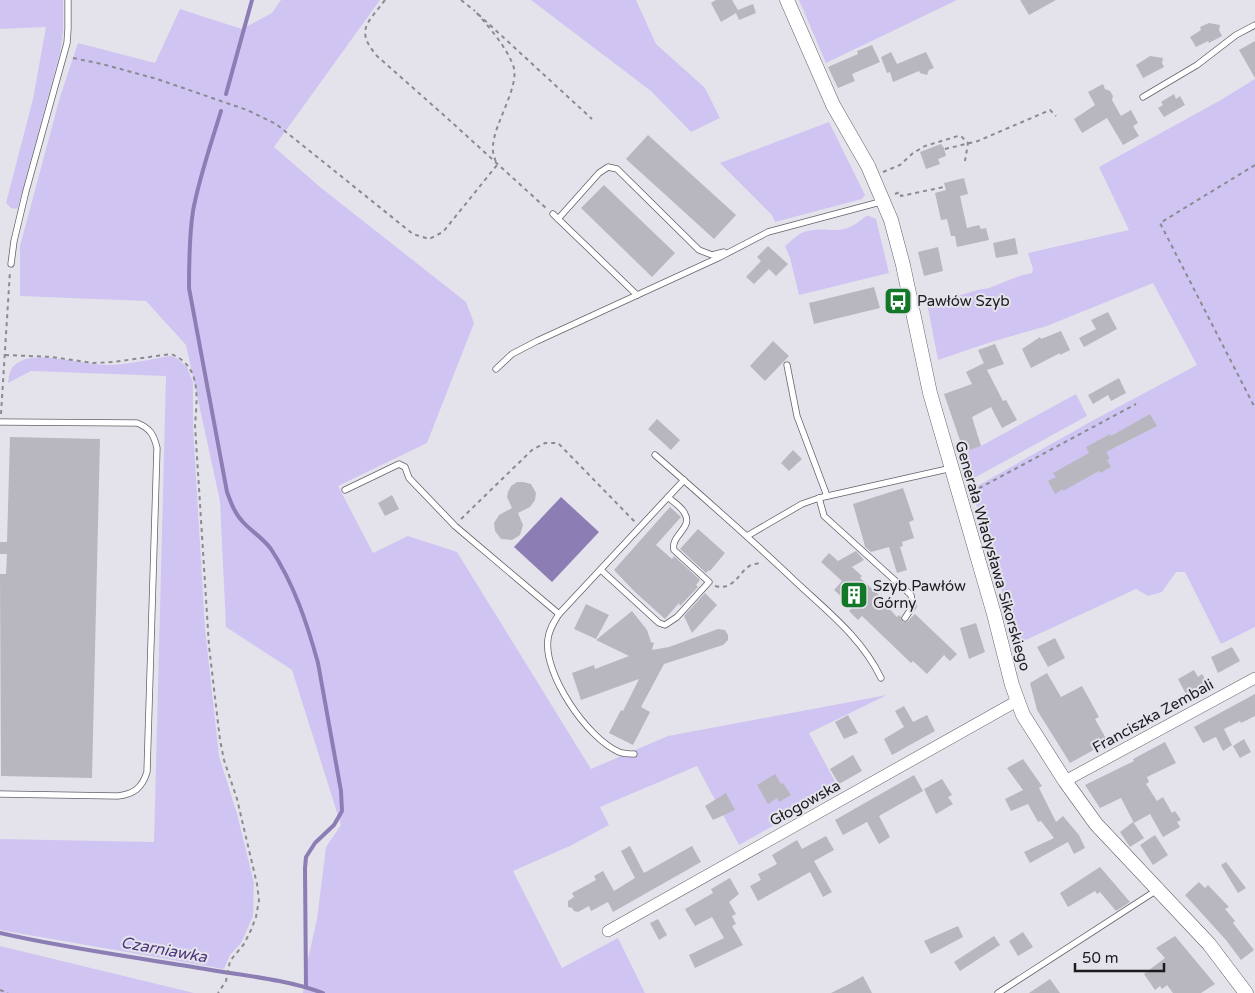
<svg xmlns="http://www.w3.org/2000/svg" width="1255" height="993" viewBox="0 0 1255 993" font-family="'Varela Round',sans-serif">
<style>
.green{fill:#d0c5f2}
.water{fill:#8c7db4}
.lines{fill:none;stroke-linecap:round;stroke-linejoin:round}
.stream{stroke:#8c7db4;stroke-width:4}
.building{fill:#b8b7bf}
.service-casing{stroke:#636269;stroke-width:7}
.minor-casing{stroke:#636269;stroke-width:12}
.tertiary-casing{stroke:#636269;stroke-width:15}
.path{stroke:#8b8a90;stroke-width:2;stroke-dasharray:4 4;stroke-linecap:butt}
.service{stroke:#fff;stroke-width:5.5}
.minor{stroke:#fff;stroke-width:11}
.tertiary{stroke:#fff;stroke-width:14}
.labels{text-anchor:middle;stroke-width:4;stroke-linejoin:round;paint-order:stroke}
.poi-label{font-size:15px;fill:#1c1b1e;stroke:#e4e3eb;text-anchor:start}
.street-label{font-size:15px;fill:#1c1b1e;stroke:#e4e3eb}
.water-label{font-size:16px;font-style:italic;fill:#4d367b;stroke:#e4e3eb}
</style>
<rect width="100%" height="100%" fill="#e4e3eb"/>
<g class="green">
<polygon points="0,0 63,0 63,32 60,53 18,207 16,209 11,208 6,203 33,99 46,27 0,29"/>
<polygon points="281,0 380,0 274,147 320,187 466,302 474,323 427,443 338,486 373,553 408,536 457,552 591,769 668,736 887,695 809,733 839,789 739,845 697,766 600,807 609,825 570,846 513,871 562,968 618,938 645,993 303,993 308,959 317,919 326,847 341,825 292,670 226,627 220,501 186,345 146,301 20,296 20,246 60,97 78,43 155,63 180,9 242,29 272,13"/>
<polygon points="531,0 636,0 656,44 705,88 720,118 691,132 651,91"/>
<polygon points="799,0 957,0 826,63"/>
<polygon points="1255,79 1255,627 1221,644 1185,572 1176,572 1162,592 1148,596 1136,589 1017,644 972,489 1090,422 1197,365 1153,283 1047,326 991,342 938,360 928,308 961,295 977,290 989,288 1019,276 1032,273 1033,269 1028,253 1129,230 1099,167 1219,101"/>
<polygon points="829,122 865,195 862,199 775,222 772,215 720,163"/>
<path d="M866,216H869L876,219L889,273L799,295L790,258L785,246C791,242 797,234 804,232C831,224 839,240 866,216Z"/>
<path d="M170,356L177,358L187,367L193,382V426L205,628L219,756L237,814L254,883L253,916L241,943L230,955L224,969L0,930V839L154,842L166,376L31,371L8,383C9,373 11,365 21,361C40,351 88,366 112,365C131,364 151,359 170,356Z"/>
<polygon points="1076,394 1087,416 976,477 969,479 960,453 981,446"/>
<polygon points="0,946 194,993 0,993"/>
</g>
<polygon class="water" points="561,497 599,532 552,582 514,547"/>
<g class="lines">
<g class="stream">
<polyline points="226,94 252,0"/>
<path d="M221,111C211,144 199,178 193,211C189,237 189,263 189,288L227,492C231,503 235,514 243,522C252,532 263,538 271,549C294,584 307,623 318,663L341,791L342,811L334,825L315,843L306,857L305,868L306,987"/>
<path d="M0,933C69,949 141,958 211,970C248,976 288,980 323,993"/>
</g>
</g>
<g class="building">
<polygon points="716,0 732,0 738,10 753,4 756,13 739,20 736,13 721,22 711,3"/>
<polygon points="1020,0 1056,0 1029,15"/>
<polygon points="1209,23 1220,25 1219,30 1222,36 1209,43 1208,41 1196,47 1190,37 1201,30 1200,27"/>
<polygon points="1255,41 1255,78 1239,50"/>
<polygon points="872,45 880,62 852,74 855,81 838,88 828,67 858,54 857,51"/>
<polygon points="891,52 897,64 926,52 934,68 929,70 927,75 920,73 919,71 893,82 890,72 887,73 881,57"/>
<polygon points="1150,56 1163,58 1162,63 1164,67 1143,78 1136,65"/>
<polygon points="1103,84 1105,89 1110,91 1113,96 1112,100 1121,116 1131,110 1138,123 1133,126 1139,136 1123,145 1107,118 1082,133 1074,119 1095,105 1088,92"/>
<polygon points="1174,94 1176,99 1180,96 1185,105 1164,117 1158,108 1163,105 1161,102"/>
<polygon points="648,135 736,215 714,239 626,159"/>
<polygon points="941,144 944,148 946,156 938,159 940,164 926,169 920,152"/>
<polygon points="964,178 968,194 960,196 967,228 979,225 981,229 986,228 989,240 957,247 955,236 951,236 947,219 941,220 935,193 946,190 944,183"/>
<polygon points="604,185 675,253 652,277 581,208"/>
<polygon points="1015,238 1018,254 996,258 993,243"/>
<polygon points="768,246 788,264 776,276 769,269 754,284 746,277 761,261 757,257"/>
<polygon points="938,247 943,271 924,276 918,252"/>
<polygon points="874,287 880,308 814,324 809,303"/>
<polygon points="1108,312 1117,329 1084,347 1079,338 1096,329 1091,320"/>
<polygon points="1061,331 1070,350 1060,355 1060,353 1031,368 1022,349 1040,337 1041,339"/>
<polygon points="773,341 789,356 765,381 750,366"/>
<polygon points="995,344 1004,364 987,370 1003,401 1006,400 1017,420 1002,428 991,407 972,417 981,446 964,452 944,394 972,384 966,372 984,363 986,368 978,350"/>
<polygon points="1119,378 1126,393 1111,401 1108,395 1093,404 1088,395"/>
<polygon points="1150,414 1157,426 1106,452 1110,459 1107,460 1111,467 1100,473 1099,471 1063,491 1063,489 1055,494 1048,481 1056,477 1053,473 1089,453 1086,447 1110,434 1111,436"/>
<polygon points="657,419 680,440 671,450 648,429"/>
<polygon points="10,437 100,439 92,778 1,776 0,574 6,574 7,554 0,554 0,542 7,542"/>
<polygon points="793,450 802,459 789,471 781,463"/>
<polygon points="517,482 523,482 531,484 536,493 535,500 530,507 518,513 523,525 520,535 512,540 501,539 495,531 494,523 499,515 512,508 507,497 508,492 511,486"/>
<polygon points="903,488 914,520 909,522 914,538 902,542 903,546 900,547 907,570 897,573 889,547 871,552 864,546 865,546 853,504"/>
<polygon points="392,495 399,509 385,516 378,503"/>
<polygon points="670,507 681,517 656,545 672,559 674,556 700,580 696,585 698,587 680,606 679,603 665,619 634,591 614,570"/>
<polygon points="698,529 725,553 710,571 709,570 706,573 680,549"/>
<polygon points="856,551 864,560 852,567 862,576 860,578 880,596 879,598 897,617 899,615 901,617 903,622 907,622 915,614 957,654 950,661 944,655 927,674 913,661 911,663 862,616 858,620 849,611 853,607 834,590 842,581 821,562 829,553 838,561"/>
<polygon points="705,593 717,605 692,633 684,616"/>
<polygon points="586,604 609,615 596,639 574,629"/>
<polygon points="632,611 647,630 651,642 654,643 652,650 669,647 718,629 725,630 728,635 728,640 723,645 664,664 641,707 650,712 633,745 609,733 621,710 623,711 639,679 581,700 572,673 594,665 595,669 629,656 596,640"/>
<polygon points="976,623 985,652 969,659 960,628"/>
<polygon points="1055,638 1065,658 1048,667 1037,647"/>
<polygon points="1232,647 1240,661 1218,673 1211,657"/>
<polygon points="1194,670 1198,677 1202,674 1208,684 1187,696 1178,679"/>
<polygon points="1047,673 1061,697 1082,686 1099,717 1095,719 1108,742 1070,763 1037,710 1030,683"/>
<polygon points="1255,694 1255,716 1241,723 1240,721 1224,729 1232,745 1223,751 1216,737 1203,743 1194,727"/>
<polygon points="904,706 913,722 927,715 935,731 892,755 884,739 904,727 895,711"/>
<polygon points="848,715 858,733 844,739 835,722"/>
<polygon points="1244,739 1251,752 1240,758 1233,746"/>
<polygon points="1165,742 1176,763 1147,777 1149,782 1146,784 1157,801 1163,797 1172,813 1175,811 1181,820 1177,822 1180,827 1163,837 1150,814 1134,823 1121,798 1100,808 1085,785 1134,761 1133,759"/>
<polygon points="853,755 862,771 839,784 830,769"/>
<polygon points="1023,759 1042,786 1039,788 1056,822 1063,816 1079,835 1085,848 1074,854 1068,842 1030,863 1024,852 1054,838 1041,821 1038,822 1028,804 1011,811 1005,799 1023,790 1007,768"/>
<polygon points="775,774 781,784 783,783 791,795 779,802 777,798 768,804 757,785"/>
<polygon points="914,775 923,791 879,816 890,837 879,844 867,822 843,835 835,820"/>
<polygon points="942,779 952,795 948,797 953,804 936,814 924,789"/>
<polygon points="726,793 735,810 713,820 705,806"/>
<polygon points="1133,822 1144,838 1130,847 1120,832"/>
<polygon points="1155,835 1168,855 1153,865 1140,845"/>
<polygon points="826,836 834,850 814,861 832,892 823,897 810,872 758,901 750,886 761,880 758,874 777,864 772,855 797,840 802,849"/>
<polygon points="630,846 644,873 692,846 701,862 613,912 608,902 591,911 589,906 578,912 574,911 572,908 568,907 568,901 574,897 572,893 596,880 594,876 603,871 614,891 635,878 621,851"/>
<polygon points="1226,862 1246,888 1238,893 1221,865"/>
<polygon points="1100,867 1130,902 1116,911 1100,892 1097,894 1095,891 1068,907 1060,893"/>
<polygon points="730,878 739,894 729,902 736,914 732,916 736,924 732,926 743,945 695,968 689,955 724,938 712,917 695,926 685,909 713,893 711,889"/>
<polygon points="1199,882 1205,888 1208,885 1229,907 1225,909 1235,921 1233,923 1254,950 1241,960 1226,940 1185,895"/>
<polygon points="658,919 667,935 659,940 650,923"/>
<polygon points="958,926 963,937 931,954 924,941"/>
<polygon points="1023,932 1033,947 1018,956 1009,941"/>
<polygon points="994,936 1000,945 960,971 954,962"/>
<polygon points="1175,936 1215,984 1201,993 1173,993 1167,985 1162,989 1160,986 1155,990 1144,974 1165,958 1156,948"/>
<polygon points="863,976 872,993 831,993 851,983"/>
<polygon points="1050,979 1060,993 1029,993"/>
</g>
<g class="lines">
<defs>
<g id="service">
<polyline points="1143,97 1197,65 1236,35 1255,25"/>
<polyline points="553,214 637,295"/>
<polyline points="558,219 599,173 608,167 617,169 699,250 712,255 724,252"/>
<polyline points="11,264 14,241 26,191 67,43 68,29 68,0"/>
<polyline points="787,365 797,416 827,496"/>
<polyline points="496,369 512,354 537,341 720,257 768,232 884,201"/>
<path d="M655,455C702,496 750,538 796,582C827,611 862,638 881,678"/>
<polyline points="345,490 399,464 405,467 409,478 455,526 559,614"/>
<polyline points="819,498 824,516 911,595 913,606 905,618"/>
<polyline points="747,536 802,504 819,498 952,468"/>
<path d="M601,570L659,623L665,625L677,617L709,582L674,550C670,536 693,528 685,514C682,507 673,502 668,497"/>
<path d="M634,754C629,754 624,754 619,752C587,738 543,674 548,639C549,629 554,622 559,614L684,480"/>
<path d="M0,794L118,796C134,794 142,788 147,772L157,448C154,435 150,428 137,423L1,422"/>
<polyline points="998,993 1157,890"/>
</g>
<g id="minor">
<polyline points="1065,781 1255,678"/>
<polyline points="608,931 1017,701"/>
</g>
<polyline id="tertiary" points="787,0 833,105 868,166 891,220 903,265 930,393 994,614 1012,685 1023,715 1065,781 1096,824 1209,944 1246,993"/>
</defs>
<use href="#service" class="service-casing"/>
<use href="#minor" class="minor-casing"/>
<use href="#tertiary" class="tertiary-casing"/>
<g class="path">
<path d="M385,0C367,24 355,30 377,56L447,118L547,209"/>
<polyline points="461,0 475,11"/>
<polyline points="478,14 592,119"/>
<path d="M73,58L102,64L157,79L247,110L276,124L413,234L429,239L443,232L497,165C495,159 492,152 493,146C494,123 521,85 513,65C505,45 489,27 475,11"/>
<polyline points="945,149 978,141 1050,110 1056,116"/>
<polyline points="1255,165 1160,223 1255,408"/>
<polyline points="883,172 900,165 913,153 925,146 958,136 961,136 968,143 965,161"/>
<polyline points="895,194 900,192 901,196 944,187"/>
<path d="M5,355L52,357L93,363L113,362L171,354C202,366 197,398 195,425L209,646L220,740L224,760L237,799L257,884L259,900L256,917L251,930L244,944L230,961L226,981L218,993"/>
<polyline points="1,414 10,271"/>
<polyline points="972,492 1136,404"/>
<polyline points="461,519 532,450 545,443 558,443 635,522"/>
<path d="M715,586C735,591 738,572 751,565C754,564 757,564 759,563"/>
<polyline points="0,990 8,993"/>
</g>
<use href="#service" class="service"/>
<use href="#minor" class="minor"/>
<use href="#tertiary" class="tertiary"/>
</g>
<defs>
<symbol id="bus-square" viewBox="-11 -11 22 22"><rect x="-9" y="-9" width="18" height="18" rx="4" fill="#137728" stroke="#e4e3eb"/><path d="M-5-6H5V4H4V6H2V4H-2V6H-4V4H-5ZM-3.5-4V0h7V-4ZM-3.5 1.2v1.5H-2V1.2ZM2 1.2v1.5H3.5V1.2Z" fill="#fff"/></symbol>
<symbol id="building-square" viewBox="-11 -11 22 22"><rect x="-9" y="-9" width="18" height="18" rx="4" fill="#137728" stroke="#e4e3eb"/><path d="M-4-6H4V6H1V3H-1V6H-4ZM-2.5-4.3h1.7v1.8h-1.7ZM.8-4.3h1.7v1.8H.8ZM-2.5-1h1.7V.8h-1.7ZM.8-1h1.7V.8H.8Z" fill="#fff"/></symbol>
</defs>
<g fill-rule="evenodd">
<use href="#bus-square" x="882" y="285" width="32" height="32"/>
<use href="#building-square" x="838" y="579" width="32" height="32"/>
</g>
<g class="labels">
<g class="poi-label">
<text x="917" y="306">Pawłów Szyb</text>
<text x="873" y="591">Szyb Pawłów<tspan x="873" dy="17">Górny</tspan></text>
</g>
<g class="street-label">
<text transform="translate(993 556) rotate(74)" y="5">Generała Władysława Sikorskiego</text>
<text transform="translate(1153 716) rotate(-29)" y="5">Franciszka Zembali</text>
<text transform="translate(805 803) rotate(-29)" y="5">Głogowska</text>
</g>
<g class="water-label">
<text transform="translate(164 949) rotate(10)" y="6">Czarniawka</text>
</g>
</g>
<path d="M1075 963v8h89v-8" fill="none" stroke="#1c1b1e" stroke-width="2.5"/>
<text x="1082" y="963" font-size="15" fill="#1c1b1e" stroke="#e4e3eb" stroke-width="4" paint-order="stroke">50 m</text>
</svg>
